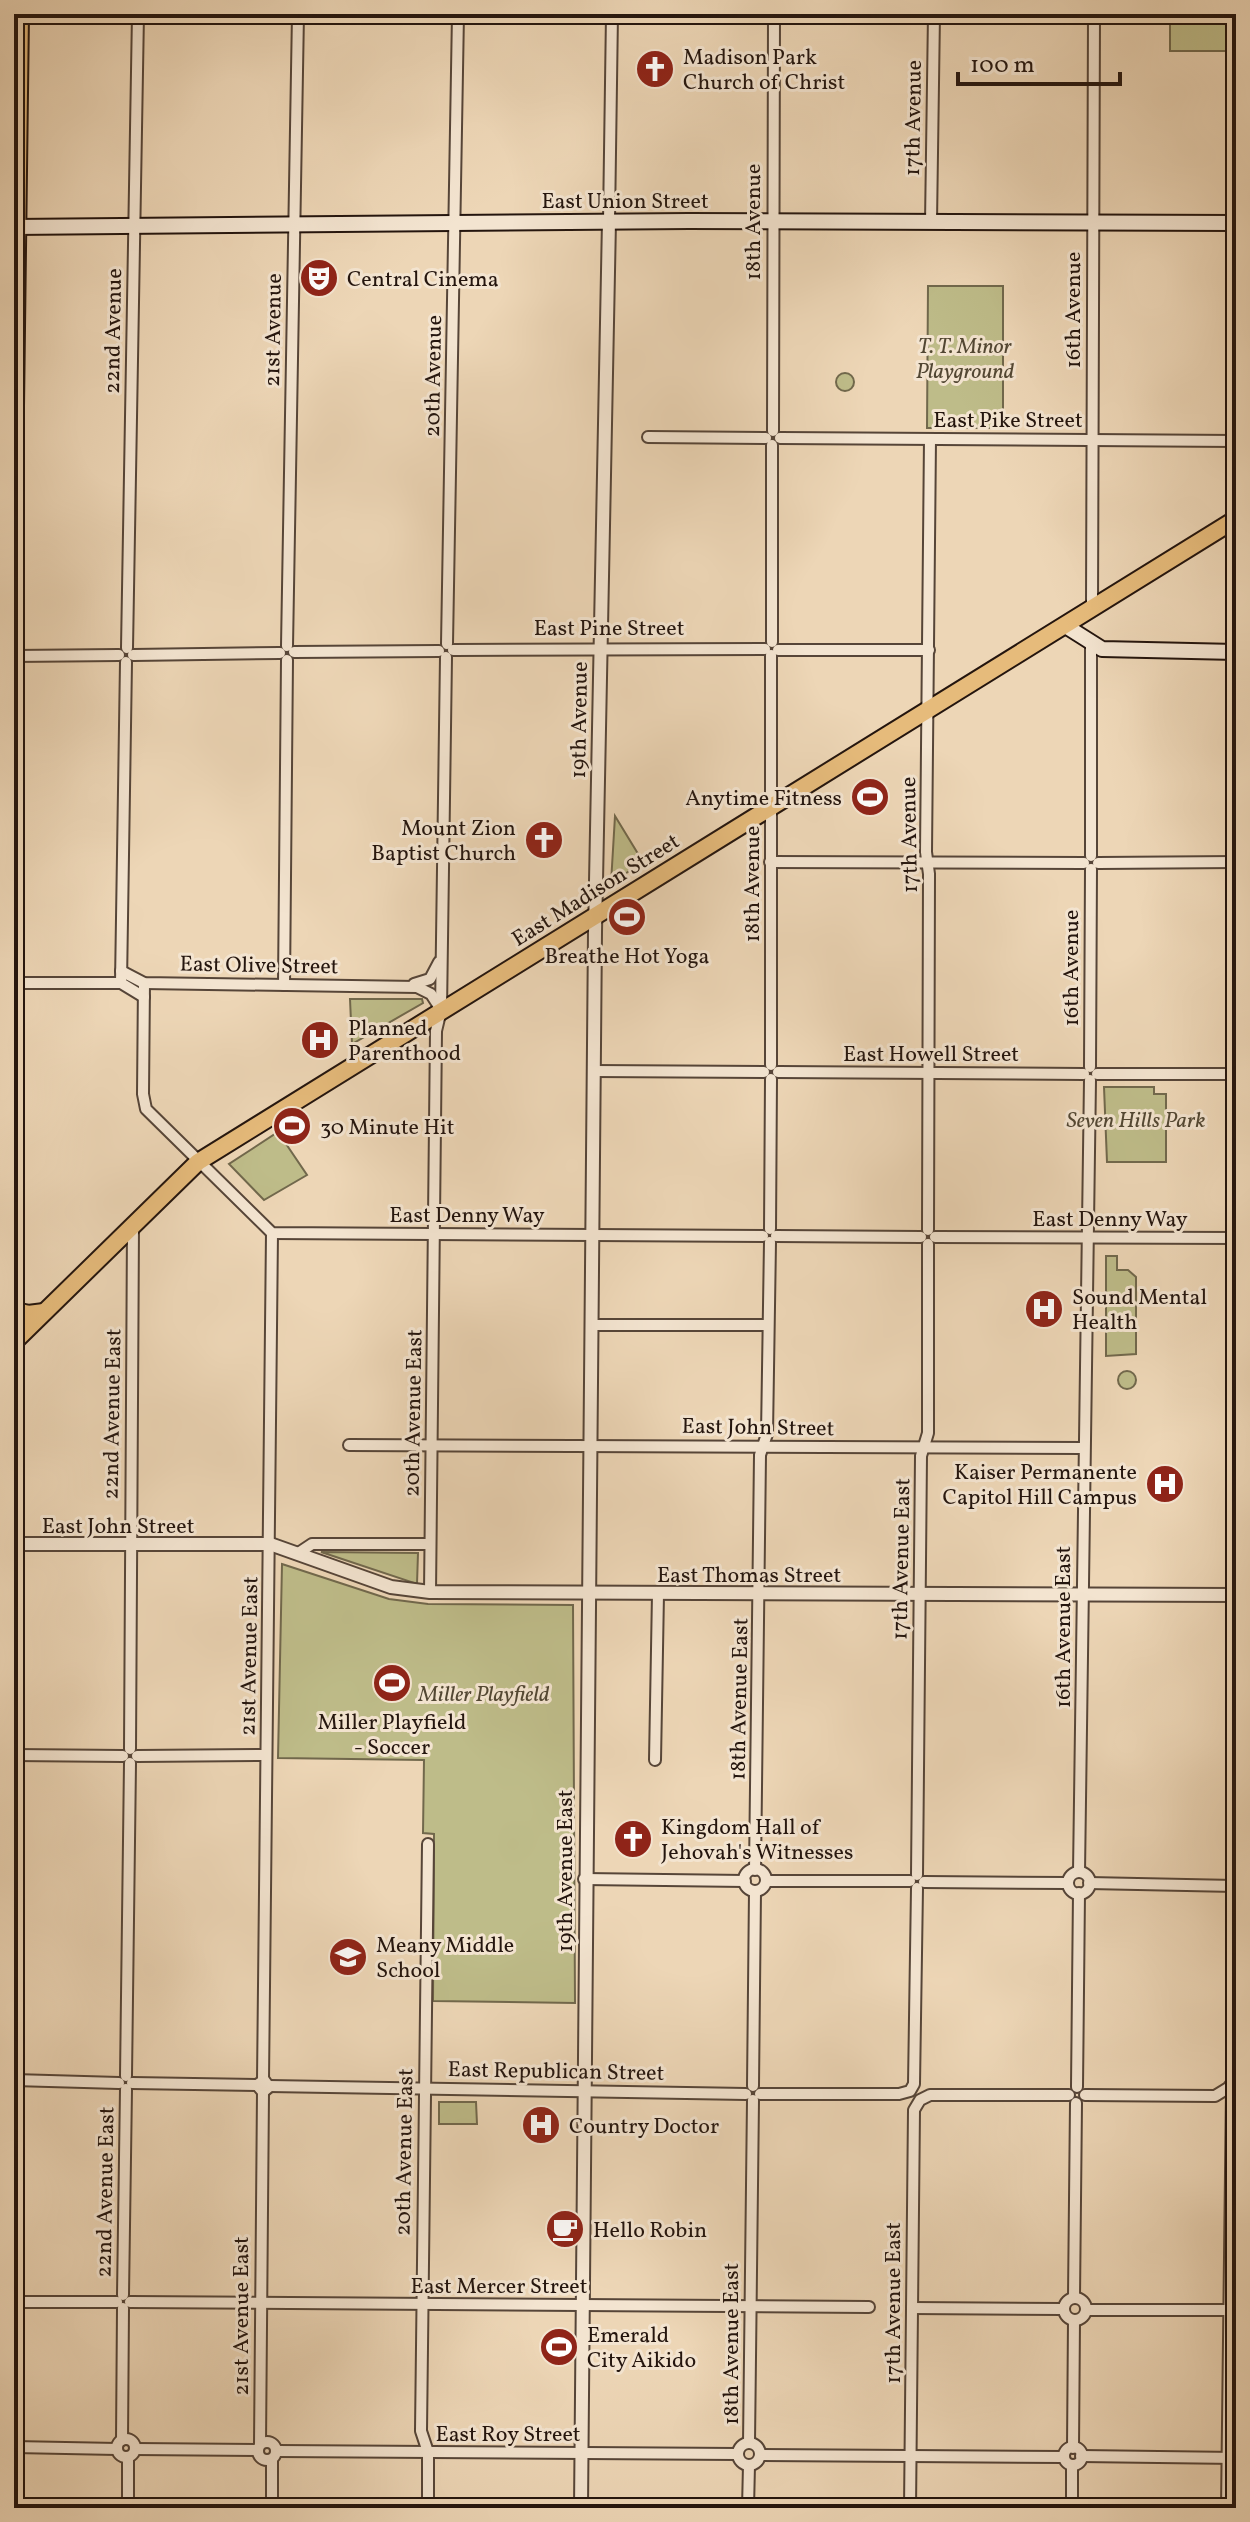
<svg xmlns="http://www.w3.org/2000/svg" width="1250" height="2522" viewBox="0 0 1250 2522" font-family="Vollkorn,serif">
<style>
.green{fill:#bebc89;stroke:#71684c;stroke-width:2}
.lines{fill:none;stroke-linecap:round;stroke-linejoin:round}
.minor-casing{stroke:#564538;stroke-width:14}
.tertiary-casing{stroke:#564538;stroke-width:16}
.secondary-casing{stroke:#24150e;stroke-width:18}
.primary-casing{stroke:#24150e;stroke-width:20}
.minor{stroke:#f3e4d0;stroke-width:10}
.tertiary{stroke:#f3e4d0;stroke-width:12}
.secondary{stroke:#f3e4d0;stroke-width:14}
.primary{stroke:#e6bb7b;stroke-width:16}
.labels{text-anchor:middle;stroke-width:6;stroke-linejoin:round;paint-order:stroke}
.poi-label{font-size:22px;fill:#24150e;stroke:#f3e4d0;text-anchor:start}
.street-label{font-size:22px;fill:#24150e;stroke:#f3e4d0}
.park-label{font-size:22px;font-style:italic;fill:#524733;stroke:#f3e4d0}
</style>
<rect width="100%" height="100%" fill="#edd6b6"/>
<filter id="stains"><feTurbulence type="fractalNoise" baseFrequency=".0025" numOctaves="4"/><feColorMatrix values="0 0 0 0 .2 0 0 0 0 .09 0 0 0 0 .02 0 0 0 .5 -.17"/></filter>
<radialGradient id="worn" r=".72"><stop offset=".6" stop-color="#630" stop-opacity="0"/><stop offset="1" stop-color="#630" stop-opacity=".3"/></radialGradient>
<g class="green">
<rect x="1170" y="14" width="66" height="37"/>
<polygon points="928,286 1003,286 1003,428 927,428"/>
<circle cx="845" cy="382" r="9"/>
<polygon points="615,816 643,862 611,883"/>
<polygon points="350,999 422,999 423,1003 352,1044"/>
<polygon points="1104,1087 1154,1087 1154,1094 1166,1094 1166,1162 1107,1162"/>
<polygon points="278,1132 307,1175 264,1200 229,1164"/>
<polygon points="1106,1256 1117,1256 1117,1270 1128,1270 1136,1277 1136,1354 1106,1356"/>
<circle cx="1127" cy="1380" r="9"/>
<polygon points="321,1552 418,1553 417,1584"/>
<polygon points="282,1564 389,1599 428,1604 573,1605 575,2003 433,2001 434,1834 423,1833 424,1760 278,1758"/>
<polygon points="439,2102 476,2102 477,2124 439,2124"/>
</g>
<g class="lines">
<defs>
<g id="minor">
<polyline points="609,221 612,14"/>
<polyline points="931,222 934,14"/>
<polyline points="773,431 774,14"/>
<polyline points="648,437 766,438"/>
<polyline points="780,438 1236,441"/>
<polyline points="1092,607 1094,14"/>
<polyline points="772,642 772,445"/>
<polyline points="447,644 458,14"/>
<polyline points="1091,644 1091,856"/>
<polyline points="287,646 298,14"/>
<polyline points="127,648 138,14"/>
<polyline points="453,650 765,649"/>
<polyline points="778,650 929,650"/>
<polyline points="294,652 439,651"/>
<polyline points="133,655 280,653"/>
<polyline points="14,656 119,655"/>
<polyline points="770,862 1084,863"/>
<polyline points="1098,863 1236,862"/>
<polyline points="121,971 144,983 417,987 431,994 440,1008"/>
<polyline points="14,983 121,983 144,997"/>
<polyline points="121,983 126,662"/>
<polyline points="144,983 143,1094 146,1109 272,1233 763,1236"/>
<polyline points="414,984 430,979 439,962"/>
<polyline points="284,985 287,660"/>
<polyline points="771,1065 771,655"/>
<polyline points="1090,1067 1091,869"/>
<polyline points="593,1071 764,1072"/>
<polyline points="778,1072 1084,1074"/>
<polyline points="1097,1074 1236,1074"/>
<polyline points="770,1229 771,1079"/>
<polyline points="928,1230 929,874 926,852 930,439"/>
<polyline points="776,1236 921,1237"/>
<polyline points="935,1237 1236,1238"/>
<polyline points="593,1325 768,1325"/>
<polyline points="349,1445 1083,1448"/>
<polyline points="297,1554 312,1544 430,1544"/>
<polyline points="430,1592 436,1031 441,1010 446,657"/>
<polyline points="130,1749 133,1226"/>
<polyline points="14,1755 123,1756"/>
<polyline points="137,1756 266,1755"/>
<polyline points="655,1760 658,1594"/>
<polyline points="428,1844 421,2431 428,2452 428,2508"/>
<circle cx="755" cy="1880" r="11"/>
<polyline points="755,1870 760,1455 767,1434 770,1242"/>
<polyline points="1079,1872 1090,1080"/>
<circle cx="1079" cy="1883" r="11"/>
<polyline points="917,1875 921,1456 928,1433 928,1244"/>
<polyline points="584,1879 745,1881"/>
<polyline points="766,1881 910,1881"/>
<polyline points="924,1882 1068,1883"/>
<polyline points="1089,1883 1235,1886"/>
<polyline points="126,2076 130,1763"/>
<polyline points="14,2080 119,2083"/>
<polyline points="263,2080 272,1233"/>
<polyline points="132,2083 257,2085 264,2080 269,2087 263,2092 257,2085"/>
<polyline points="269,2086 746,2094"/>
<polyline points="753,2086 755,1891"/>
<polyline points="1077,2087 1079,1893"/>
<polyline points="760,2094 899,2094 910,2091 914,2084 917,1888"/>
<polyline points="1085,2095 1215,2096 1228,2088 1235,2079"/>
<polyline points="123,2295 126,2089"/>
<polyline points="1074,2297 1076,2103"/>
<circle cx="1075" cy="2309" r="11"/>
<polyline points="14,2302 117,2302"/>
<polyline points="130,2302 869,2307"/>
<polyline points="912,2308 1063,2309"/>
<polyline points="1086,2310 1231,2310"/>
<circle cx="126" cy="2448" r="9"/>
<polyline points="122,2440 123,2308"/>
<circle cx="267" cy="2451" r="9"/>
<polyline points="749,2443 753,2100"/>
<circle cx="749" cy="2454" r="11"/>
<polyline points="260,2444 263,2092"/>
<polyline points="14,2447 117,2449"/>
<circle cx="1073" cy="2456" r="9"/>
<polyline points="1073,2448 1074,2320"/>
<polyline points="135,2449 258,2450"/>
<polyline points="277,2451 738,2454"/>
<polyline points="760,2455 1064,2457"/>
<polyline points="1081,2456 1236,2458"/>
<polyline points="272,2460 272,2508"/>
<polyline points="128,2508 128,2457"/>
<polyline points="748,2508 749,2465"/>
<polyline points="910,2508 914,2110 920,2100 930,2095 1069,2095"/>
<polyline points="1072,2508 1072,2465"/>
</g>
<g id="tertiary">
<polyline points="14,1544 270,1544 391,1587 430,1592 1236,1595"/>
<polyline points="581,2508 595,932 609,221"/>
<polyline points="1228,2508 1236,1839"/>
</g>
<g id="secondary">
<polyline points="14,227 689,221 1236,223"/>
<polyline points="1064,625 1102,649 1236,652"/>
</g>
<g id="primary">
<polyline points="14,484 20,14"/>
<polyline points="14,1310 28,1314 44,1312"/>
<polyline points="14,1342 198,1162 1236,519"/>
</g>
</defs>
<use href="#minor" class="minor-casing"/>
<use href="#tertiary" class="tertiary-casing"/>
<use href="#secondary" class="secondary-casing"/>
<use href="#primary" class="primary-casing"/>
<use href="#minor" class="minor"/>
<use href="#tertiary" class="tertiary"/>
<use href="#secondary" class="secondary"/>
<use href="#primary" class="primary"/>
</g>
<defs>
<symbol id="church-disc" viewBox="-11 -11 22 22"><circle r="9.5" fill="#8f2418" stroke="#f3e4d0"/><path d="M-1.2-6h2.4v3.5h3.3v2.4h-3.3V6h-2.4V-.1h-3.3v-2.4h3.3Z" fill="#fff"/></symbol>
<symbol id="theatre-disc" viewBox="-11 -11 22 22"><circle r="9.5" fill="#8f2418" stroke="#f3e4d0"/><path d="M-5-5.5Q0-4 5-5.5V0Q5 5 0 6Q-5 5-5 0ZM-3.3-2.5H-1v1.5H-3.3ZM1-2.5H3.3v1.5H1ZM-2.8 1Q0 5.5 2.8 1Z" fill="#fff"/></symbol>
<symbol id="stadium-disc" viewBox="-11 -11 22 22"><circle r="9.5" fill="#8f2418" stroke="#f3e4d0"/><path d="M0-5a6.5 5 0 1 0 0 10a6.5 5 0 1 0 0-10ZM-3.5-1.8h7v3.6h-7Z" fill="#fff"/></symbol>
<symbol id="hospital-disc" viewBox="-11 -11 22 22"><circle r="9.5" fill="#8f2418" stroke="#f3e4d0"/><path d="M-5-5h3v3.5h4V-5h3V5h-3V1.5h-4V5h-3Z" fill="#fff"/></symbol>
<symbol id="school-disc" viewBox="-11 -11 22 22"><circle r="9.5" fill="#8f2418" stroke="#f3e4d0"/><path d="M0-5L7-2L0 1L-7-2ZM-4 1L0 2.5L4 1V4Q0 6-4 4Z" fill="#fff"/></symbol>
<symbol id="cafe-disc" viewBox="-11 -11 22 22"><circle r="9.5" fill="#8f2418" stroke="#f3e4d0"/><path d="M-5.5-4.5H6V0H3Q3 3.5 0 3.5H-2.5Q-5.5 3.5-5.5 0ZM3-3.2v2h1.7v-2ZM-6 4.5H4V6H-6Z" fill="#fff"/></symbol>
</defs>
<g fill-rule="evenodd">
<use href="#church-disc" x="633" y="47" width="44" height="44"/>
<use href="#theatre-disc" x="297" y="256" width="44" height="44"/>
<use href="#stadium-disc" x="848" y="775" width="44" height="44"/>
<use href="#church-disc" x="522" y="818" width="44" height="44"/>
<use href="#stadium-disc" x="605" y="895" width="44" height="44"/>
<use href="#hospital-disc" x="298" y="1018" width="44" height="44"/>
<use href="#stadium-disc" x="270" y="1104" width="44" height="44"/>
<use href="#hospital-disc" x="1022" y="1287" width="44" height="44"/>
<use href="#hospital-disc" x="1143" y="1462" width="44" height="44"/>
<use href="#stadium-disc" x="370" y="1661" width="44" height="44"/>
<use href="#church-disc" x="611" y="1817" width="44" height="44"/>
<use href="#school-disc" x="326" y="1935" width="44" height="44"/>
<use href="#hospital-disc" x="519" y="2103" width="44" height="44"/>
<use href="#cafe-disc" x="543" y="2207" width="44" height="44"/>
<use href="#stadium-disc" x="537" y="2325" width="44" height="44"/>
</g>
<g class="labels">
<g class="poi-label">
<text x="683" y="64">Madison Park<tspan x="683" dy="25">Church of Christ</tspan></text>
<text x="347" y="286">Central Cinema</text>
<text x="842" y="805" text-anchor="end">Anytime Fitness</text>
<text x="516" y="835" text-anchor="end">Mount Zion<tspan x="516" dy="25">Baptist Church</tspan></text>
<text x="627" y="963" text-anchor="middle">Breathe Hot Yoga</text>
<text x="348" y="1035">Planned<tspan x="348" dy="25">Parenthood</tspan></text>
<text x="320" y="1134">30 Minute Hit</text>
<text x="1072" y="1304">Sound Mental<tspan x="1072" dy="25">Health</tspan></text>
<text x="1137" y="1479" text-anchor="end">Kaiser Permanente<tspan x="1137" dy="25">Capitol Hill Campus</tspan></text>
<text x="392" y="1729" text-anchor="middle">Miller Playfield<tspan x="392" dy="25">- Soccer</tspan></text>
<text x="661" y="1834">Kingdom Hall of<tspan x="661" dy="25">Jehovah's Witnesses</tspan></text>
<text x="376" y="1952">Meany Middle<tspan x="376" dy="25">School</tspan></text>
<text x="569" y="2133">Country Doctor</text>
<text x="593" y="2237">Hello Robin</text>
<text x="587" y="2342">Emerald<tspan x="587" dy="25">City Aikido</tspan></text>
</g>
<g class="street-label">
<text transform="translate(912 118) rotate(-89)" y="8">17th Avenue</text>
<text x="625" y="208">East Union Street</text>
<text transform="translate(752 222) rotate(-90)" y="8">18th Avenue</text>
<text transform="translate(1072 310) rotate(-90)" y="8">16th Avenue</text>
<text transform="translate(272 330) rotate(-89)" y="8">21st Avenue</text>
<text transform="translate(112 331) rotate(-89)" y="8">22nd Avenue</text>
<text transform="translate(432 376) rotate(-89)" y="8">20th Avenue</text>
<text x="1008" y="427">East Pike Street</text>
<text x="609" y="635">East Pine Street</text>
<text transform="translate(578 720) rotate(-89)" y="8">19th Avenue</text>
<text transform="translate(908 835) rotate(-91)" y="8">17th Avenue</text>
<text transform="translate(751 884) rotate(-90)" y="8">18th Avenue</text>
<text transform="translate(595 889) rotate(-32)" y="8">East Madison Street</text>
<text transform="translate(259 964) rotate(1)" y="8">East Olive Street</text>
<text transform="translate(1070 968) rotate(-90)" y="8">16th Avenue</text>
<text x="931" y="1061">East Howell Street</text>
<text x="467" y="1222">East Denny Way</text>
<text x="1110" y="1226">East Denny Way</text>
<text transform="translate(412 1413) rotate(-89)" y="8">20th Avenue East</text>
<text transform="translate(111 1414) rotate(-89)" y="8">22nd Avenue East</text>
<text transform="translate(758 1426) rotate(1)" y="8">East John Street</text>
<text x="118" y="1533">East John Street</text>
<text transform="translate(900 1559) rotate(-89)" y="8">17th Avenue East</text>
<text x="749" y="1582">East Thomas Street</text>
<text transform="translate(1062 1627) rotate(-90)" y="8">16th Avenue East</text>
<text transform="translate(248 1656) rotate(-89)" y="8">21st Avenue East</text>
<text transform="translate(738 1699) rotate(-89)" y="8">18th Avenue East</text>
<text transform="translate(564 1871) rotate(-90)" y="8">19th Avenue East</text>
<text transform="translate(556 2070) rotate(1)" y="8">East Republican Street</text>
<text transform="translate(403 2152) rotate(-89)" y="8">20th Avenue East</text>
<text transform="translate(104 2192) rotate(-89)" y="8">22nd Avenue East</text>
<text x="499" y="2293">East Mercer Street</text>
<text transform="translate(892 2303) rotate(-90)" y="8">17th Avenue East</text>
<text transform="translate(240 2316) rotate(-90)" y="8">21st Avenue East</text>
<text transform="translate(730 2344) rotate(-90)" y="8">18th Avenue East</text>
<text x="508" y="2441">East Roy Street</text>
</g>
<g class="park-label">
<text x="965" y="353">T. T. Minor<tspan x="965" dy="25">Playground</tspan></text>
<text x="1136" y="1127">Seven Hills Park</text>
<text x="484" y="1701">Miller Playfield</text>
</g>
</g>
<rect width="1250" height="2522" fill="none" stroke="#edd6b6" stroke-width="48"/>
<rect x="16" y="16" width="1218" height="2490" fill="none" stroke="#24150e" stroke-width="4"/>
<rect x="24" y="24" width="1202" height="2474" fill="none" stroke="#24150e" stroke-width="2"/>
<path d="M958 72v12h162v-12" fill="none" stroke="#24150e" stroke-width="4"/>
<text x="970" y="72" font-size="24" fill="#24150e" stroke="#f3e4d0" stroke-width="6" paint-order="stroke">100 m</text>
<rect width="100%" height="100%" filter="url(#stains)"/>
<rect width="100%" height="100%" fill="url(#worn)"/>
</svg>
